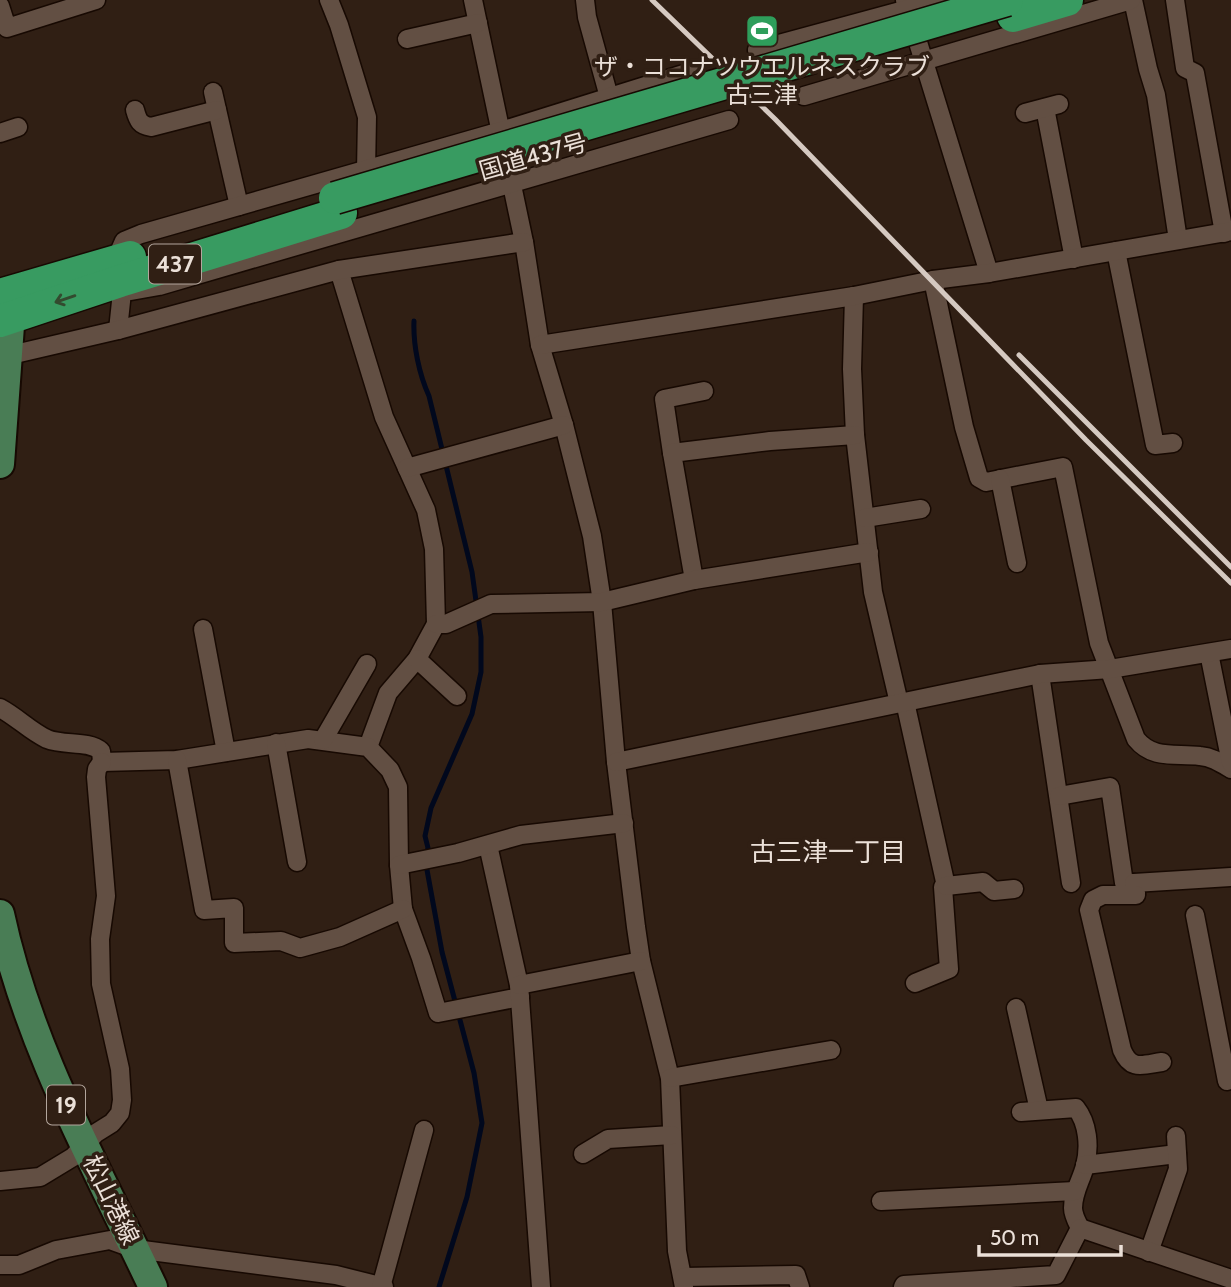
<svg xmlns="http://www.w3.org/2000/svg" width="1231" height="1287" viewBox="0 0 1231 1287" font-family="Cabin,'Noto Sans JP',sans-serif">
<style>
.lines{fill:none;stroke-linecap:round;stroke-linejoin:round}
.stream{stroke:#01081d;stroke-width:5}
.street-casing{stroke:#170902;stroke-width:21}
.primary-casing{stroke:#170902;stroke-width:32}
.highway-casing{stroke:#170902;stroke-width:35}
.street{stroke:#624f43;stroke-width:18}
.primary{stroke:#497d55;stroke-width:28}
.highway{stroke:#389b61;stroke-width:32}
.rail{stroke:#d5c9c1;stroke-width:5}
.highway-bridge-casing{stroke:#170902;stroke-width:35;stroke-linecap:butt}
.highway-bridge{stroke:#389b61;stroke-width:32}
.oneway{stroke:#334a2f}
.labels{text-anchor:middle;stroke-width:7;stroke-linejoin:round;paint-order:stroke}
.shield{fill:#301f14;stroke:#b3a69d;stroke-width:2}
.shield-label{font-size:23px;font-weight:bold;fill:#ebe0d8}
.poi-label{font-size:24px;fill:#ebe0d8;stroke:#301f14}
.street-label{font-size:24px;fill:#ebe0d8;stroke:#301f14}
.neighbourhood-label{font-size:26px;fill:#ebe0d8;stroke:#301f14}
</style>
<rect width="100%" height="100%" fill="#301f14"/>
<g class="lines">
<path class="stream" d="M414,321C413,345 419,374 429,396L472,572L481,637V672L472,714L431,808L425,836L428,848L425,859L442,952L474,1073L482,1123L467,1197L439,1287"/>
<defs>
<g id="street">
<polyline points="329,0 339,25 367,117 366,171"/>
<polyline points="473,0 524,242 540,345 564,425 592,536 602,602 616,762 636,927 641,961 670,1078 677,1251 684,1287"/>
<polyline points="585,0 587,17 609,97"/>
<polyline points="905,0 989,273"/>
<polyline points="1133,0 1148,69 1156,95 1178,240"/>
<polyline points="1175,0 1185,68 1195,73 1224,233"/>
<polyline points="0,6 7,28 96,0"/>
<polyline points="407,39 478,23"/>
<polyline points="757,50 941,0"/>
<polyline points="213,92 239,206"/>
<polyline points="804,96 1131,0"/>
<polyline points="1045,108 1074,259"/>
<path d="M135,110C138,121 140,125 151,127L217,110"/>
<polyline points="1025,113 1059,104"/>
<polyline points="0,133 18,127"/>
<polyline points="1116,251 1155,445 1173,443"/>
<polyline points="114,264 124,241 141,234 501,131 693,71"/>
<polyline points="339,270 384,417 426,510 434,549 436,624 417,659 388,693 368,747"/>
<path d="M933,280L964,427L979,478L986,482L1063,467L1099,643L1136,739C1153,760 1175,753 1200,756C1212,757 1221,763 1231,769"/>
<polyline points="131,291 159,286 729,120"/>
<polyline points="854,296 852,369 855,435 873,592 899,703"/>
<polyline points="118,330 122,292"/>
<polyline points="540,345 854,296 933,280 989,273 1231,231"/>
<polyline points="2,357 118,330 339,270 524,242"/>
<polyline points="672,453 664,399 704,391"/>
<polyline points="407,468 564,425"/>
<polyline points="1000,479 1017,563"/>
<polyline points="865,518 921,509"/>
<polyline points="694,580 672,453 770,441 855,435"/>
<polyline points="436,624 446,624 491,604 602,602 694,580 869,552"/>
<polyline points="203,629 226,752"/>
<polyline points="1209,653 1231,763"/>
<polyline points="417,659 457,696"/>
<polyline points="1040,674 1071,883"/>
<polyline points="905,702 946,886 943,887 949,969 915,983"/>
<path d="M0,708C17,717 30,731 47,739C64,746 88,740 101,751L102,762L177,760L308,739L368,747L390,770L398,787L399,865L403,909L421,958L438,1013L520,997"/>
<polyline points="323,740 367,664"/>
<polyline points="276,743 297,862"/>
<polyline points="177,760 204,910 234,908 234,943 281,941 300,948 340,937 403,909"/>
<polyline points="616,762 1040,674 1110,669 1231,649"/>
<polyline points="1059,796 1110,787 1124,883 1134,883"/>
<polyline points="488,845 519,985 541,1287"/>
<polyline points="399,865 458,853 521,835 624,823"/>
<polyline points="946,886 983,882 994,891 1014,889"/>
<polyline points="1136,893 1134,883 1231,877"/>
<path d="M1136,895H1103L1093,900L1089,910L1122,1050C1131,1071 1142,1065 1162,1062"/>
<polyline points="1195,915 1227,1081 1231,1079"/>
<polyline points="519,985 641,961"/>
<polyline points="1016,1008 1039,1110"/>
<polyline points="670,1078 831,1050"/>
<path d="M1021,1112L1076,1108C1088,1123 1090,1147 1085,1166C1081,1181 1073,1192 1073,1208C1073,1215 1077,1222 1080,1228"/>
<polyline points="583,1154 608,1139 672,1135"/>
<polyline points="1085,1165 1177,1154"/>
<polyline points="0,1181 40,1177 73,1157 96,1133 112,1123 120,1113 122,1100 120,1069 101,984 100,939 106,896 96,777 97,769 102,762"/>
<polyline points="881,1201 1075,1191"/>
<polyline points="1149,1252 1178,1169 1176,1136"/>
<polyline points="0,1265 19,1265 56,1250 110,1240 135,1249 336,1275 384,1287"/>
<polyline points="684,1277 796,1275 800,1287"/>
<polyline points="381,1287 424,1130"/>
<polyline points="903,1287 904,1285 1056,1275 1080,1228 1231,1279"/>
</g>
<g id="primary">
<polyline points="0,464 12,298"/>
<path d="M0,914C28,1046 96,1166 153,1287"/>
</g>
<g id="highway">
<polyline points="1013,16 1067,0"/>
<polyline points="0,295 130,257"/>
<polyline points="0,321 120,281 341,213"/>
</g>
</defs>
<use href="#street" class="street-casing"/>
<use href="#primary" class="primary-casing"/>
<use href="#highway" class="highway-casing"/>
<use href="#street" class="street"/>
<use href="#primary" class="primary"/>
<use href="#highway" class="highway"/>
<g class="rail">
<polyline points="652,0 775,119 1086,440 1231,583"/>
<polyline points="1019,355 1231,567"/>
</g>
<defs>
<polyline id="highway-bridge" points="335,198 1007,0"/>
</defs>
<use href="#highway-bridge" class="highway-bridge-casing"/>
<use href="#highway-bridge" class="highway-bridge"/>
</g>
<defs><path id="oneway-shaft" d="M-6 0H5M1.5-3L5.5 0L1.5 3" fill="none" stroke-width="1.6" stroke-linecap="round" stroke-linejoin="round" transform="scale(1.75)"/></defs>
<use class="oneway" href="#oneway-shaft" transform="translate(65 299) rotate(161)"/>
<defs>
<symbol id="stadium-square" viewBox="-11 -11 22 22"><rect x="-9" y="-9" width="18" height="18" rx="4" fill="#2e9e5b" stroke="#301f14"/><path d="M0-5a6.5 5 0 1 0 0 10a6.5 5 0 1 0 0-10ZM-3.5-1.8h7v3.6h-7Z" fill="#fff"/></symbol>
</defs>
<g fill-rule="evenodd">
<use href="#stadium-square" x="743" y="12" width="38" height="38"/>
</g>
<g class="labels">
<g class="shield">
<rect x="149" y="244.5" width="52" height="39" rx="5"/>
<rect x="47" y="1085.5" width="38" height="39" rx="5"/>
</g>
<g class="shield-label">
<text x="175" y="272">437</text>
<text x="66" y="1113">19</text>
</g>
<g class="poi-label">
<text x="762" y="75">ザ・ココナツウエルネスクラブ<tspan x="762" dy="28">古三津</tspan></text>
</g>
<g class="street-label">
<text transform="translate(533 157) rotate(-16)" y="8">国道437号</text>
<text transform="translate(111 1200) rotate(64)" y="8">松山港線</text>
</g>
<g class="neighbourhood-label">
<text x="828" y="861">古三津一丁目</text>
</g>
</g>
<path d="M979 1245v10h142v-10" fill="none" stroke="#ebe0d8" stroke-width="3.5"/>
<text x="990" y="1245" font-size="21" fill="#ebe0d8" stroke="#301f14" stroke-width="5" paint-order="stroke">50 m</text>
</svg>
